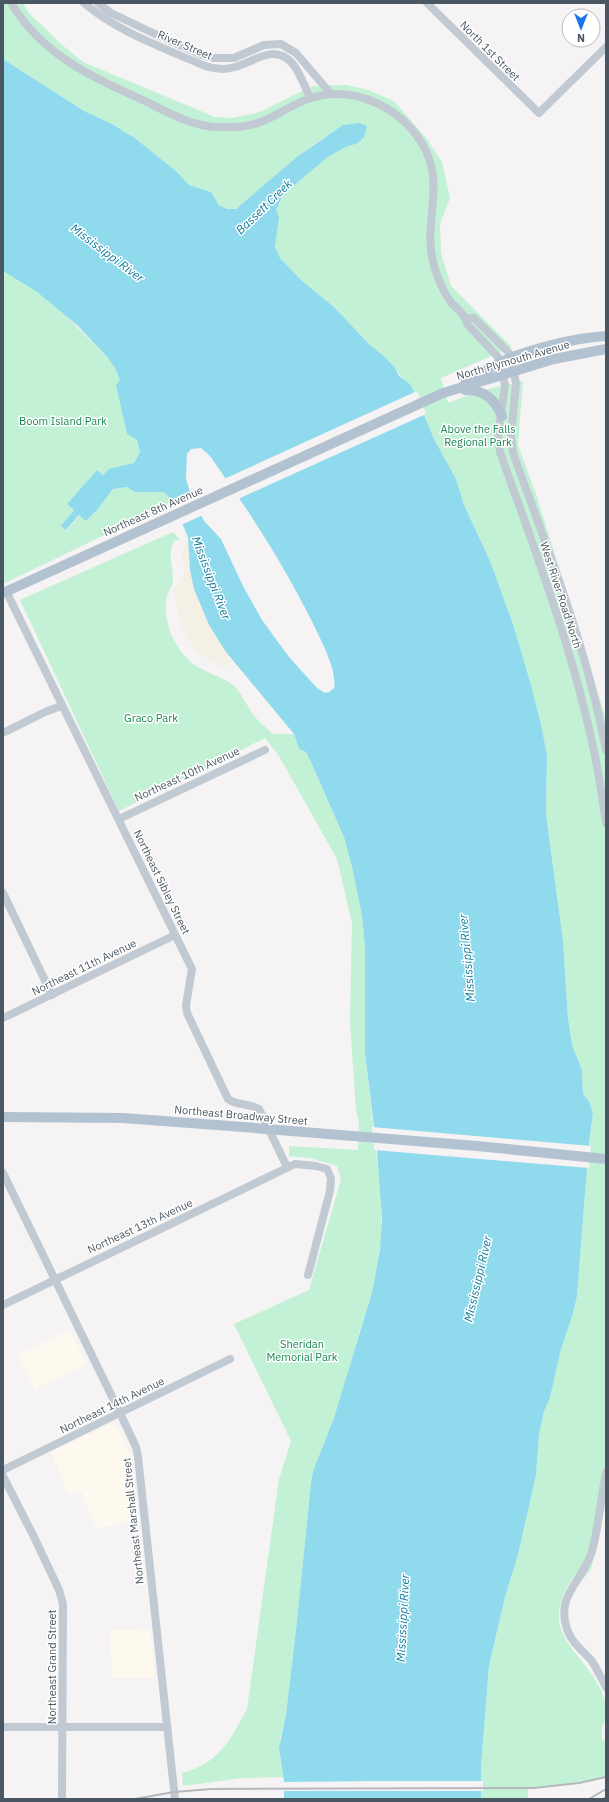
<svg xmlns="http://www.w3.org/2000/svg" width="609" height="1802" viewBox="0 0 609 1802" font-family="'IBM Plex Sans',sans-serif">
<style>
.commercial{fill:#fdf9ef}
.green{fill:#c3f1d5}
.sand{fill:#f5f0e5}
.water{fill:#90daee;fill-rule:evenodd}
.pier{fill:#f5f3f3}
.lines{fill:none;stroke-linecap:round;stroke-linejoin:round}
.minor{stroke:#c1cad2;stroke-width:8}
.major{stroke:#b3c2d1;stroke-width:10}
.rail{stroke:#b5b8bd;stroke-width:2}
.major-bridge{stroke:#b3c2d1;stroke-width:10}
.labels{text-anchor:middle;stroke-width:3;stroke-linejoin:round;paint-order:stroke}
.street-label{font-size:11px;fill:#4a5661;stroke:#fff}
.park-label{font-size:11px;fill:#17864f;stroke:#fff}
.water-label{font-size:12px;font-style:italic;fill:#0c7c9b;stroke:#fff}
</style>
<rect width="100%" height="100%" fill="#f5f3f3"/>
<g class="commercial">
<polygon points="70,1330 87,1364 35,1389 18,1355"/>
<polygon points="108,1425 114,1425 118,1428 131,1458 138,1520 97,1529 81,1491 69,1495 51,1452"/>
<polygon points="150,1629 155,1678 113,1678 109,1630"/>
</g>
<g class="green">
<path d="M3,3H23L28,12L61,44L83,62L215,117L232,118L257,113L313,86L346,85L368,90L394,101L427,139L442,162L450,198L440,224L441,253L451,286L512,347L441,378L448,403L479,391L523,381L518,445L536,494L606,719V1498L591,1569L581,1582L573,1577C533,1640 590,1650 606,1703C607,1706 607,1715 606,1719C605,1721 603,1724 602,1727C601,1730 602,1735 602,1739L606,1743V1777L602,1778L567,1785L528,1788V1799H481V1767L489,1666L505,1597L518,1555L536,1475L539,1435L544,1411L550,1398L560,1353L573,1313L577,1296L589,1143L593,1114L589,1101L583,1094L582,1070L572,1045L568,1018L563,941L546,814L547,755L541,724L513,624L490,561L464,505L456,479L434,439L415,393L410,384L404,381L395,368L385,357L368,343L334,307L301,280L280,258L275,247L276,210L281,199L291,188L328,157L346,147L358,142L331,134C314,143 298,155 284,168C274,177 247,205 237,208C224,213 216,202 211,192L189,185L176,171L136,139L112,124L84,111L3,59Z"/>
<polygon points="3,271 37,292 58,308 108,358 115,368 120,380 140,452 134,463 103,475 97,470 67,504 74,510 62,526 67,530 80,515 86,521 97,510 113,489 127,487 138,492 162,492 166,494 173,502 3,584"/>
<path d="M173,532L180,540H175C166,552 174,569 173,582C172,587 168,591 167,596C161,621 176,652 196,666C208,673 221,677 232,684C240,690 248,708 255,717C260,723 267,728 273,734H294L299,749L306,752L311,762L344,837L352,867L362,916L365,947V1053L380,1186L382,1235L372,1292L357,1340L344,1387L334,1418L313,1471L311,1483L296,1630L286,1714L280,1739V1758L284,1777L243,1778L183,1786L182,1773C219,1763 230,1741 247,1709L279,1479L291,1441L234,1324L309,1290L341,1179L337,1166L310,1158L289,1156V1146L358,1150L359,1124L356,1110L350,1022L352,923L337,859L279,756L265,738L119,811L20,600Z"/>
</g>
<path class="sand" d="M189,537C189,549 189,560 191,571C197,603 212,635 233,660L224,667C218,664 210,661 204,657C183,641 177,614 174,590C177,584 183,581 184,574C185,560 178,551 189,537Z"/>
<path class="water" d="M3,59L84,111L112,124L136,139L176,171L189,185L211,192L219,205L227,209H236L298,156L343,125L359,123L367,126L364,137L358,143L346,147L328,157L291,188L281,199L276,210L279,217L275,247L280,258L301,280L334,307L368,343L385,357L395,368L399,376L410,384L415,393L434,439L456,479L464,505L490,561L513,624L530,682L541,724L547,755L546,814L563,941L568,1018L572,1045L582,1070L583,1094L589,1101L593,1114L589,1143L577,1296L573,1313L560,1353L550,1398L544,1411L539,1435L536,1475L518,1555L505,1597L489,1666L481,1767V1799H284V1781L279,1748L286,1714L296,1630L311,1483L313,1471L334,1418L372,1292L380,1249L382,1220L377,1151L365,1053V947L362,916L352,867L344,837L311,762L306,752L299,749L294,734L226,652L209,625L194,589L190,570L188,537L173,502L166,494L162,492H135L127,487L113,489L97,510L86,521L79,515L66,530L61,526L74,510L67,504L97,470L103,475L109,469L134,463L140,452L137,440L127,434L116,385L120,380L115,368L108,358L78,326L37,292L3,271ZM201,448L210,456C251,514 289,572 319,636C325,649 337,673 334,688L329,692L325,693L317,688L289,657L262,620L243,586L221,539L204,521L190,492L186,479L187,454L191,449Z"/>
<g class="pier">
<polygon points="417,391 426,414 238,499 224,479"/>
<polygon points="192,493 203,515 181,525 171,503"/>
<polygon points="372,1127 591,1146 589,1168 374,1150"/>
<polygon points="383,1781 483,1781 483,1791 282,1791 282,1782"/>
</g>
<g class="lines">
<g class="minor">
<path d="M11,3C44,57 93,77 147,102C169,113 192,126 216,127C231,128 249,127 263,121C280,114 294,103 311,98C357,84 406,110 426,151C443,186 425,222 432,257C435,272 441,288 450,301C456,309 466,314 467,324L498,357L503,375L505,385L498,435L500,452C536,553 575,655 596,761C600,782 603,803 606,823"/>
<path d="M84,3C118,32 164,48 205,66C215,69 226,70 235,67C254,62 274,43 292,63C300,72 305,87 310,98"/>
<polyline points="98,3 111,13 153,33 202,55 213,58 234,58 264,45 281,44 296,53 331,94"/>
<polyline points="427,3 539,113 606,47"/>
<path d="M467,318H474L509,353L516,383L511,436L513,453C548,550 587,648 606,750"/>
<path d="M6,591L192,969L186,1005L187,1013L228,1099C237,1106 248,1103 259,1109L287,1167"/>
<polyline points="3,733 45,712 61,706"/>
<polyline points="119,819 265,750"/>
<polyline points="3,893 52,995"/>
<polyline points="3,1018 175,935"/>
<polyline points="3,1173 120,1413 136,1447 138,1457 175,1799"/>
<polyline points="3,1305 295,1164 316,1166 327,1169 331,1178 330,1191 308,1275"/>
<polyline points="3,1470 230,1359"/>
<path d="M606,1472C601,1498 599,1525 592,1551C584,1580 555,1595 567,1629C571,1642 582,1650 591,1660C597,1668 601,1678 606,1687"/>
<polyline points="3,1476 35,1539 59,1590 63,1604 62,1799"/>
<polyline points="3,1727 167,1727"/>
</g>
<g class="major">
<path d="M465,383C476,376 488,369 499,363C528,349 574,338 606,336"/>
<path d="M465,390C484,390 494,398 502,416"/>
<polyline points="3,593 443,393 554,359 606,349"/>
<polyline points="3,1117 123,1118 243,1127"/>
<polyline points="477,1146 606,1159"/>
</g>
<g class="rail">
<polyline points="135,1799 174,1792 211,1789 534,1788 579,1783 606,1777"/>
<polyline points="589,1799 606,1789"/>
<polyline points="603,1799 606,1797"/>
</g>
<polyline class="major-bridge" points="243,1127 477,1146"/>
</g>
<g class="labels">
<g class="street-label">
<text transform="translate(185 45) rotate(23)" y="4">River Street</text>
<text transform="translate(490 51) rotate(45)" y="4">North 1st Street</text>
<text transform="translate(513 360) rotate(-16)" y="4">North Plymouth Avenue</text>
<text transform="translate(153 511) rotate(-24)" y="4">Northeast 8th Avenue</text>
<text transform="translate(561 595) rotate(72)" y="4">West River Road North</text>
<text transform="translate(187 774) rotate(-25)" y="4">Northeast 10th Avenue</text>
<text transform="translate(162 882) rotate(64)" y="4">Northeast Sibley Street</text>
<text transform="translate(84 967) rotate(-26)" y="4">Northeast 11th Avenue</text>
<text transform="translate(241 1115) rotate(5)" y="4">Northeast Broadway Street</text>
<text transform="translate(140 1226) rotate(-25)" y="4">Northeast 13th Avenue</text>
<text transform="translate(112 1405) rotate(-26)" y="4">Northeast 14th Avenue</text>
<text transform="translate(133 1521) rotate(-96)" y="4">Northeast Marshall Street</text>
<text transform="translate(52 1667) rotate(-90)" y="4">Northeast Grand Street</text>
</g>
<g class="park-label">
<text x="63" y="425">Boom Island Park</text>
<text x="478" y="433">Above the Falls<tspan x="478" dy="13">Regional Park</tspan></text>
<text x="151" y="722">Graco Park</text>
<text x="302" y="1348">Sheridan<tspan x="302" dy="13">Memorial Park</tspan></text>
</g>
<g class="water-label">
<text transform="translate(264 207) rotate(-44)" y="4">Bassett Creek</text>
<text transform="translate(107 253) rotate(37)" y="4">Mississippi River</text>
<text transform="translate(211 578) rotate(69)" y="4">Mississippi River</text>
<text transform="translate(467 958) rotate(-95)" y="4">Mississippi River</text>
<text transform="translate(478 1279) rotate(-77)" y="4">Mississippi River</text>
<text transform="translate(403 1618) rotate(-87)" y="4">Mississippi River</text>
</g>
</g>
<rect width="609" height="1802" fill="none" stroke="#4a5661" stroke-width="8"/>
<g transform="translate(581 28) rotate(180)"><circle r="19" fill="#ffffff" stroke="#b7bbc0"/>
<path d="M0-3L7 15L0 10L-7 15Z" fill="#1a73e8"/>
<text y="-6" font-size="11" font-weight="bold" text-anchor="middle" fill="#4a5661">N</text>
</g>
</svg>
